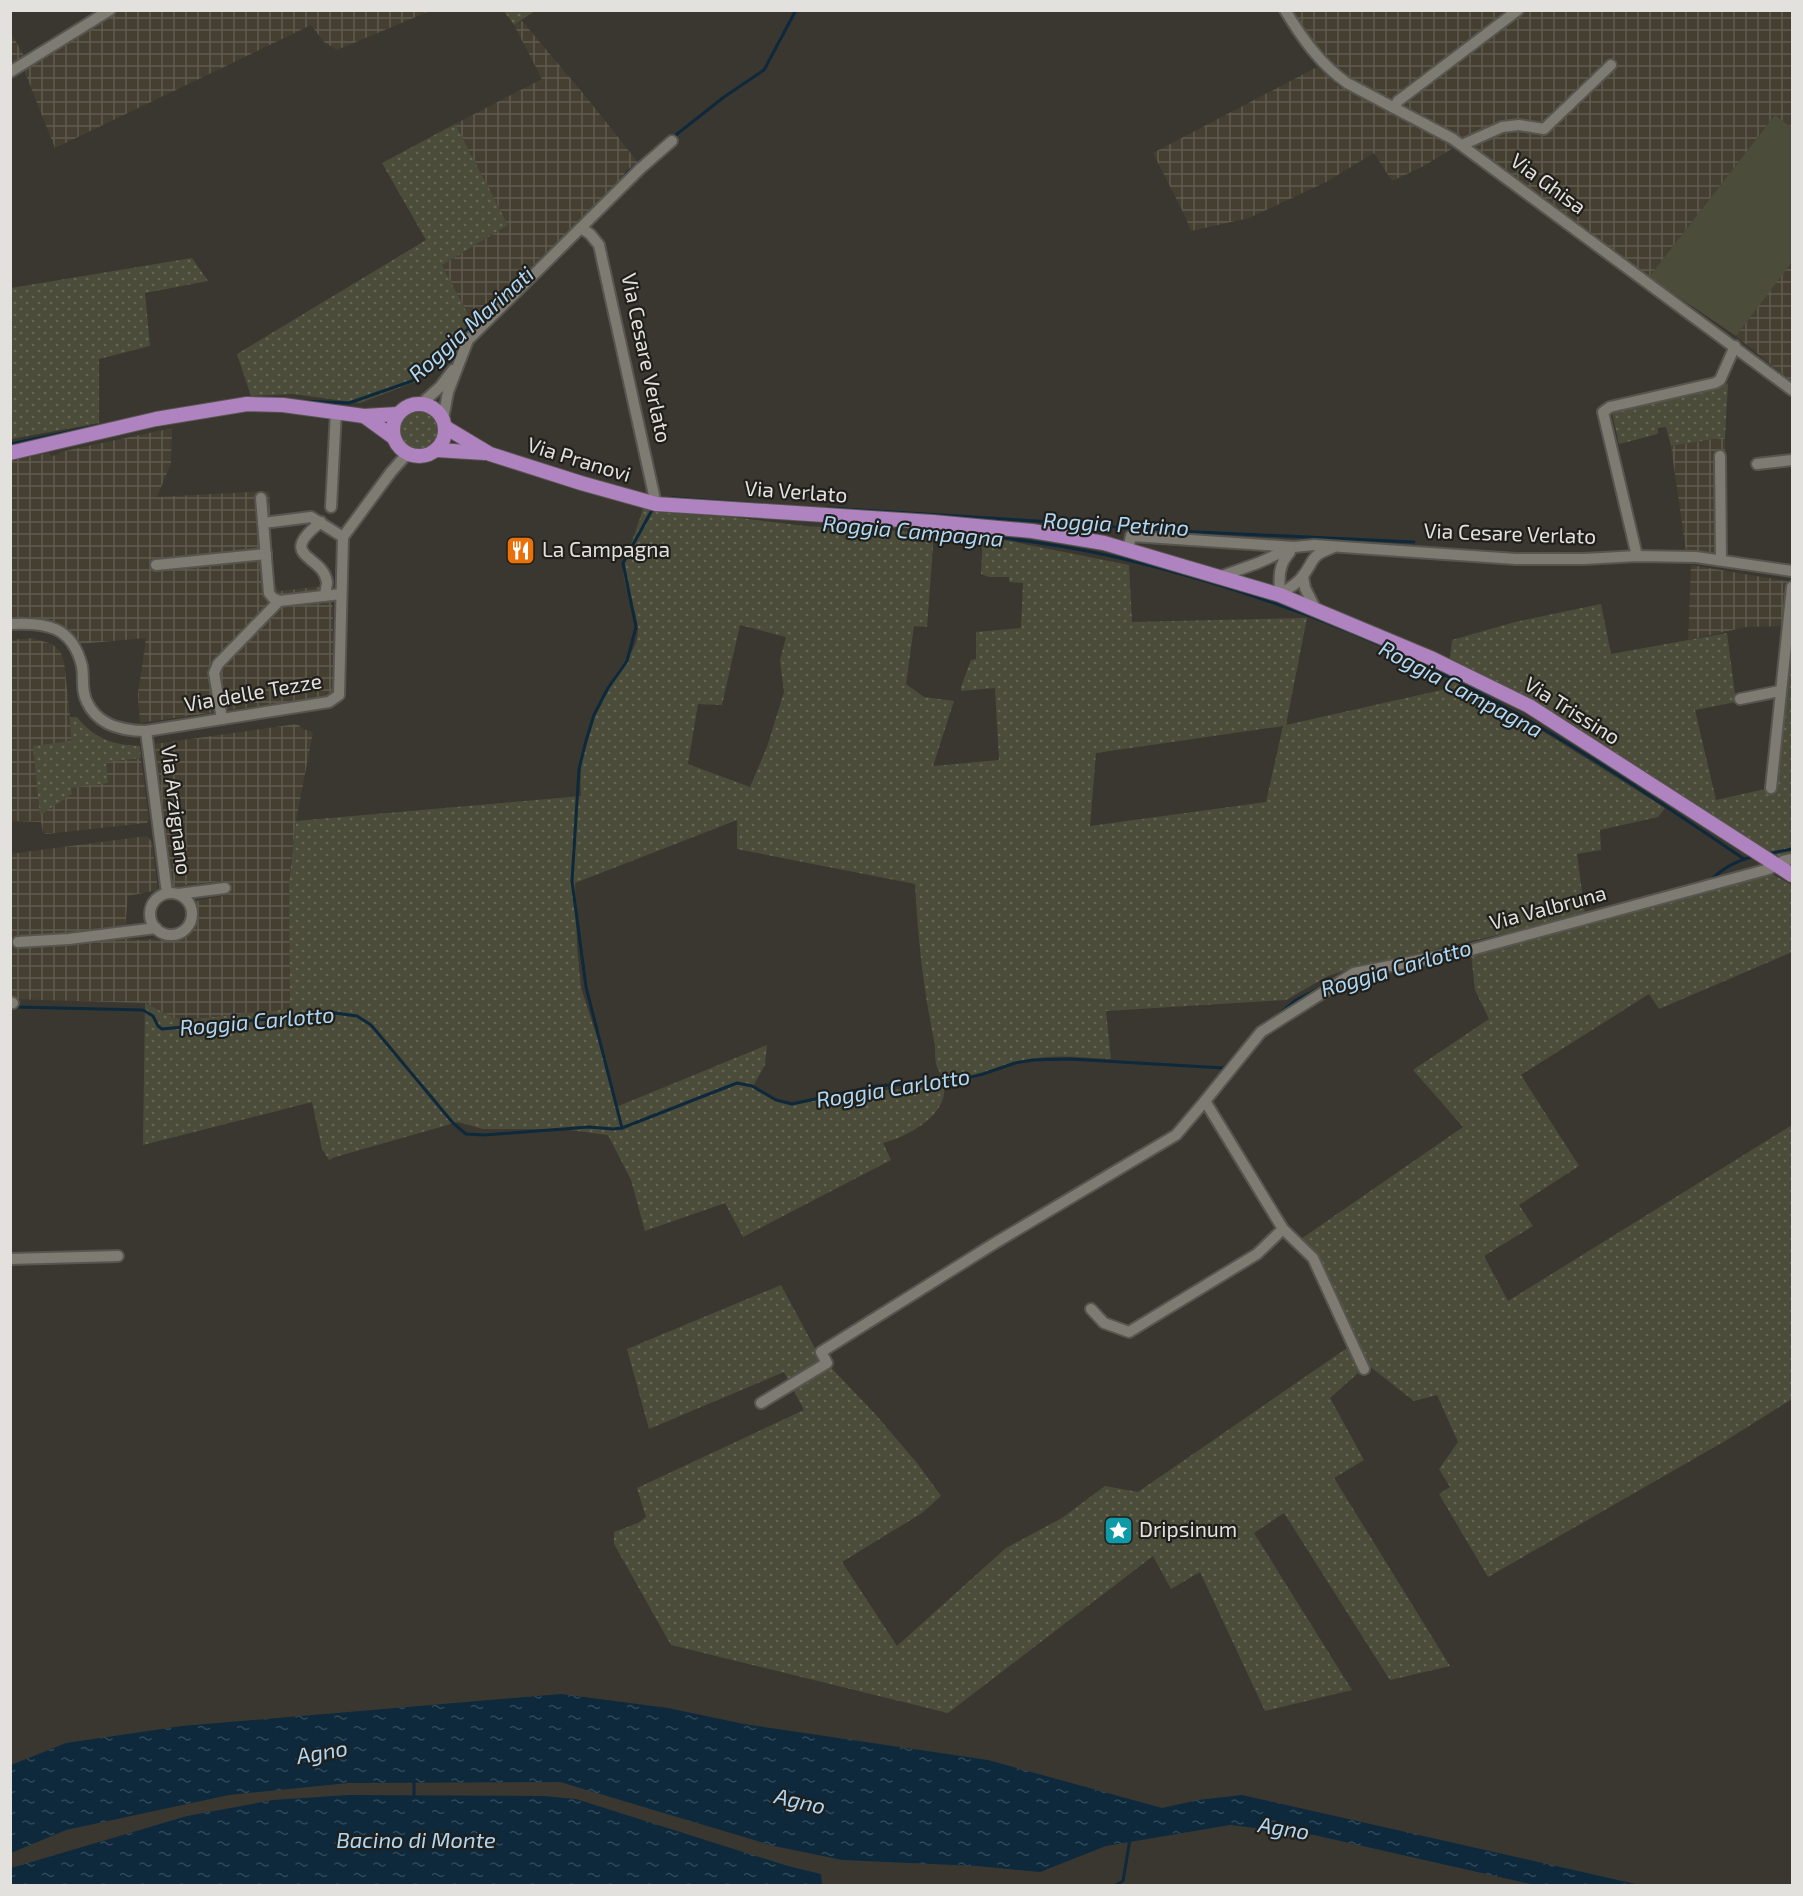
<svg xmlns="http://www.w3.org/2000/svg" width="1803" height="1896" viewBox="0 0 1803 1896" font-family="'Exo 2',sans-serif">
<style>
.industrial{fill:url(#industrial-grid)}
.green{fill:url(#green-dots);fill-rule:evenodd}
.pitch{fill:#4b4d3a}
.water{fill:url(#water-ripples)}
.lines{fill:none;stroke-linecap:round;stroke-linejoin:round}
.stream{stroke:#0d293b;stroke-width:3}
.minor-casing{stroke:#57554f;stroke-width:14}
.major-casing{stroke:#57554f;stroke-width:16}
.minor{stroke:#7e7b72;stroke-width:10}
.major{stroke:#af83bf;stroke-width:14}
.labels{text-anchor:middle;stroke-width:4.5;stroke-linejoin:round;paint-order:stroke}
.street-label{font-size:21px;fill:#e3e1dd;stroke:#201f1b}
.poi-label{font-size:21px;fill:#e3e1dd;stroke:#201f1b;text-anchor:start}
.water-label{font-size:22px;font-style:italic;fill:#aed8f6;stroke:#201f1b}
</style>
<defs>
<pattern id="industrial-grid" width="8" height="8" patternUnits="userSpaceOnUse" patternTransform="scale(1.5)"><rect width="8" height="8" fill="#443f31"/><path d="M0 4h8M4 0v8" fill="none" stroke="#5f5a4e"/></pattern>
<pattern id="green-dots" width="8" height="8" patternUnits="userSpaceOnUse" patternTransform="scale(1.5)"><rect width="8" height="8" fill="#4b4d3a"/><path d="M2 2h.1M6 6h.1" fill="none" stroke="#656656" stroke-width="1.8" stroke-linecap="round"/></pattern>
<pattern id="water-ripples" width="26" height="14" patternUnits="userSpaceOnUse" patternTransform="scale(1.5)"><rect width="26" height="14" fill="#0d293b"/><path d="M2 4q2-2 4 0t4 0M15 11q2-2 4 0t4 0" fill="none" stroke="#304857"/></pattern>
</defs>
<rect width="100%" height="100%" fill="#3a3730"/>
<g class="industrial">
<polygon points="120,10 430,10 430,11 337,50 324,42 311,25 55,148 24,70"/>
<polygon points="1290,11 1792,11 1792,128 1775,115 1649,277 1513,176 1461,142 1363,89 1331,66 1310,41"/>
<polygon points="522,21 587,98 640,165 593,210 578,222 576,227 540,258 474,326 442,265 508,225 455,124 542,79 514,25"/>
<polygon points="10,31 24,56 11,65 10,65"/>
<polygon points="1317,67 1338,86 1435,135 1455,147 1422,167 1392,181 1374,153 1326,182 1249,218 1191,231 1185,216 1153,153"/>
<polygon points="1792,259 1792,382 1736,336"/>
<polygon points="172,428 171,463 157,497 269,491 274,581 277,588 280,591 326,586 333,608 333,694 328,696 140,723 138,694 146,638 79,644 70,631 58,622 31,617 11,618 11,460 49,453 52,456 60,454 60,452"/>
<polygon points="1725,437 1726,554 1686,552 1671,446"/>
<polygon points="1691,565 1792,582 1792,626 1746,627 1688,640"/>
<polygon points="32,638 52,644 60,651 64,661 70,717 71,741 40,814 71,794 71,788 105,762 141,758 149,819 147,823 46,834 43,832 41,822 11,821 11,640"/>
<polygon points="297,724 303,729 313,732 296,821 290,870 290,1009 184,1020 174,1018 145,1003 11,999 10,854 147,836 152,842 158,890 128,896 125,927 13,940 13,946 118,937 138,940 155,939 166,941 183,938 187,934 189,935 195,927 197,920 198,911 195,901 223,896 222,881 172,887 155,744"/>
</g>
<g class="green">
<polygon points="504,11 535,11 514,25"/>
<polygon points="455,124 508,225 442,265 474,326 441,359 415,382 360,403 293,394 251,396 237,354 426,240 382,163"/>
<polygon points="192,258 208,281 145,293 150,346 99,359 99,423 11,439 11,288"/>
<polygon points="1728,383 1725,437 1671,446 1666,427 1658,428 1658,434 1619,444 1612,413 1719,388"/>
<circle cx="419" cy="430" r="21"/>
<path d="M644,506L805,526L934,533L927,627L914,626L906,684L924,697L954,701L933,766L999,760L995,688L961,691V687L971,660L976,659V632L1021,628L1023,583L1009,582V577H989L981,574L983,538L1004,540L1129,565L1132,622L1307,618L1286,725L1446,689V677L1518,716L1665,808L1658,817L1600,830L1601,850L1577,854L1585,915L1350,969L1328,976L1286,1000L1106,1011L1111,1059C1083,1058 1051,1053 1023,1061C998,1068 976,1079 952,1085C946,1079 940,1075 937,1067C934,1059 936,1049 934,1040C923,987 918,938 915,884L737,849V820L575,883L577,947L581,988L600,1046L616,1107L767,1045L765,1065L753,1086L761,1093L781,1102L796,1104L844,1093L944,1086C948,1116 906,1137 883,1143L891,1160L743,1237L725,1203L645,1231L631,1180L608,1135L562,1129H483L458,1122L335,1157L329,1160L322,1149L312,1102L143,1145L145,1003L174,1018L185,1020L290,1009L289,883L296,821L581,796C578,749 591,714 616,674C623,663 634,653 637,639C642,615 625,595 623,572C623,566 641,516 644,506ZM740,625L786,637L780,660L784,692L767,747L750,787L688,764L698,704L722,705ZM1283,726L1266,802L1090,826L1096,753Z"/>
<path d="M1601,604L1611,654L1727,633L1736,702L1695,710L1716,800L1770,788L1792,626V864C1675,801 1567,723 1450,658L1452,640L1515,622Z"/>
<path d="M70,717H77C94,739 114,745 140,746L141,758L106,762L108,783L71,788L72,794L40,815L33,746L71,741Z"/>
<polygon points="1772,874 1792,885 1792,952 1659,1009 1649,994 1521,1075 1579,1166 1519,1205 1533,1226 1484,1256 1508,1301 1792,1125 1792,1399 1725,1441 1488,1577 1439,1494 1450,1487 1439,1469 1458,1442 1437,1395 1414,1401 1368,1365 1316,1256 1301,1239 1463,1127 1413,1070 1489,1019 1475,990 1471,954"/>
<polygon points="781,1285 818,1354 876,1415 917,1463 941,1496 922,1513 842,1562 897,1646 1006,1548 1062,1518 1105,1486 1138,1492 1347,1348 1358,1373 1330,1398 1364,1460 1334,1478 1450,1666 1390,1680 1284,1513 1254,1533 1352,1690 1265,1711 1200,1572 1171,1589 1153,1556 948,1713 671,1645 614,1544 614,1532 638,1523 646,1517 637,1488 804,1410 784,1372 649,1429 627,1349"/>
</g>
<polygon class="pitch" points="1775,115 1792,128 1792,262 1736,336 1649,277"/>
<g class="water">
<polygon points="561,1694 668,1708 744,1724 988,1760 1162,1808 1198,1800 1242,1795 1640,1885 1535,1885 1314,1835 1230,1825 1106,1846 1040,1872 977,1866 842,1860 774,1846 560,1782 349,1783 229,1795 66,1830 11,1853 11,1765 66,1743 182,1726"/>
<polygon points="349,1795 544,1796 576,1799 788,1866 821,1874 822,1885 11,1885 11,1868 187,1816 273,1800"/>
</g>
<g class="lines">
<g class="stream">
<polyline points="672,138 724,97 764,70 796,10"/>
<polyline points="622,180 628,172 638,164"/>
<polyline points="299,401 349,403 412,381 523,278"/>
<polyline points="10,444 97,426"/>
<polyline points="673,498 797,507"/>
<polyline points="828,508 1085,524 1135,529 1414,542"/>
<path d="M900,526C975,535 1050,541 1124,559C1227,584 1329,619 1424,665C1537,719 1641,789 1744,859"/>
<polyline points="1767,854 1792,849"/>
<path d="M1709,882C1722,868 1736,861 1755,856"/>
<polyline points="15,1007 143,1010 153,1016 158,1026 162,1029 335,1013 357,1016 371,1025 377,1032 453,1123 466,1134 484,1135 589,1127 613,1129 622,1128 737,1083 752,1086 776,1100 792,1104 876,1086 920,1083 944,1084 983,1074 1015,1063 1033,1060 1069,1059 1224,1068 1247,1042"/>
<polyline points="1277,1016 1296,1000 1334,981"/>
<polyline points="622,1128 586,987 572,881 579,769 586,741 594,715 608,688 627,661 636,627 623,563 652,510 866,524"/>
<polyline points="414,1798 414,1778"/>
<polyline points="1114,1886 1123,1881 1130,1839"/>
</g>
<defs>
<g id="minor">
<path d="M1285,10C1302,38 1320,64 1347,83L1453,139L1792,390"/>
<polyline points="10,72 110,10"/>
<polyline points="1394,108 1398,101 1518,10"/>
<polyline points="1462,145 1502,127 1519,125 1544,129 1611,65"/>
<polyline points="581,228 590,234 599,245 656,504"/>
<polyline points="421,404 440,387 453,370"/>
<polyline points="443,419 448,392 468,340 641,168 672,141"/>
<polyline points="1720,456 1721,559"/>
<polyline points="1757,464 1792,460"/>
<polyline points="261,498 269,593 273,598 279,601 341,594"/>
<polyline points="331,507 336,411"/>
<path d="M321,522C275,558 323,554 327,582C327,586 325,592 325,596"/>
<polyline points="263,523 311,517 343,537"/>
<polyline points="1128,550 1131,536 1294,547 1314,545 1516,559 1584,559 1637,556 1696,557 1792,571"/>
<polyline points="1637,556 1603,412 1610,407 1715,383 1720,380 1735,346"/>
<polyline points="156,565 266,554"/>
<polyline points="1303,576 1305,588 1315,608"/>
<polyline points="1219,577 1258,563 1291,548"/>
<path d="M1280,595C1287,589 1297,584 1302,577C1315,561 1309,556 1332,548"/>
<path d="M1280,595C1279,578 1278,565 1290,552"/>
<path d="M10,624C46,622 72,626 82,666C84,678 81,691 87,702C98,726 123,731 146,731L329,702L339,695L343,537L391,472L407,454"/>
<polyline points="1740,699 1780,691"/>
<polyline points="222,719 214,673 218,664 279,601"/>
<polyline points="146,731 167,893"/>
<polyline points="1771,788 1792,587"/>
<circle cx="171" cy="914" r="21"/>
<polyline points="178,894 225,888"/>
<polyline points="18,942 69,939 156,928"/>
<polyline points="10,1002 13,1003"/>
<polyline points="10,1259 118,1256"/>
<polyline points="1091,1309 1104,1323 1129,1332 1257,1254 1283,1229"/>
<polyline points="1364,1369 1313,1258 1283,1229 1205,1101 1261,1032 1354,973 1471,950 1769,869 1783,861 1792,859"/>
<polyline points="761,1403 827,1363 821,1352 995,1243 1176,1135 1205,1101"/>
</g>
<g id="major">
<circle cx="419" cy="430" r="26"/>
<polyline points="364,416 393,437"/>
<polyline points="445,427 490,454 581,483 656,504 933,522 1032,531 1104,543 1280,595 1433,659 1529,706 1792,875"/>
<polyline points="437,450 485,453"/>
<polyline points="10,453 156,419 247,404 283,405 364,416 398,414"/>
</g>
</defs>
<use href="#minor" class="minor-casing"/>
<use href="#major" class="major-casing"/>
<use href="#minor" class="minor"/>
<use href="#major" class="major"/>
</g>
<defs>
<symbol id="restaurant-square" viewBox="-11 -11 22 22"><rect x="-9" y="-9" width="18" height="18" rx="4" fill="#e8710a" stroke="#201f1b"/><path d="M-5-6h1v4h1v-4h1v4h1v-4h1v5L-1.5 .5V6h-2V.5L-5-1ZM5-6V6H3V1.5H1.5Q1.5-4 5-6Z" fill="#fff"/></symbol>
<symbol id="sight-square" viewBox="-11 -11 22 22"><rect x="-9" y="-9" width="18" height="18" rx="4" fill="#0f9aa8" stroke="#201f1b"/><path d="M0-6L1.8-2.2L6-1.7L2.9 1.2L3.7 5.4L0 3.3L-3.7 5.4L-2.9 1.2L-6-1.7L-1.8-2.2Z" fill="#fff"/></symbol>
</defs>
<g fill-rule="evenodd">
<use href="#restaurant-square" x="504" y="534" width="33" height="33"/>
<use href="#sight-square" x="1102" y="1514" width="33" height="33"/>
</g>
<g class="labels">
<g class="street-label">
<text transform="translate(1548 184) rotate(36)" y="7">Via Ghisa</text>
<text transform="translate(646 358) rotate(78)" y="7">Via Cesare Verlato</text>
<text transform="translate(579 460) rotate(17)" y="7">Via Pranovi</text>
<text transform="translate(796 492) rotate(4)" y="7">Via Verlato</text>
<text transform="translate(1510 534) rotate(2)" y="7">Via Cesare Verlato</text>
<text transform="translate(253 693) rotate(-10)" y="7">Via delle Tezze</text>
<text transform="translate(1572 711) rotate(32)" y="7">Via Trissino</text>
<text transform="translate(176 810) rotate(83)" y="7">Via Arzignano</text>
<text transform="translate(1548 908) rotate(-15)" y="7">Via Valbruna</text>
</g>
<g class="poi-label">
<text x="542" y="557">La Campagna</text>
<text x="1139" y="1537">Dripsinum</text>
</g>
<g class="water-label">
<text transform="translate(471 324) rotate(-42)" y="8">Roggia Marinati</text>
<text transform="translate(1116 524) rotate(3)" y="8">Roggia Petrino</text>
<text transform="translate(913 531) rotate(5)" y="8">Roggia Campagna</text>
<text transform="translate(1461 689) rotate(28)" y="8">Roggia Campagna</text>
<text transform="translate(1396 968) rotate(-16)" y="8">Roggia Carlotto</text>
<text transform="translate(257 1021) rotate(-5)" y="8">Roggia Carlotto</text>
<text transform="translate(893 1088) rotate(-9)" y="8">Roggia Carlotto</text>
<text transform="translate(322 1752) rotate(-10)" y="8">Agno</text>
<text transform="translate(800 1801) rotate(13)" y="8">Agno</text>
<text transform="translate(1284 1828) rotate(9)" y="8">Agno</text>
<text x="416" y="1848">Bacino di Monte</text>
</g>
</g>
<rect width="1803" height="1896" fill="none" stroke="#e3e1dd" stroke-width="24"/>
</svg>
